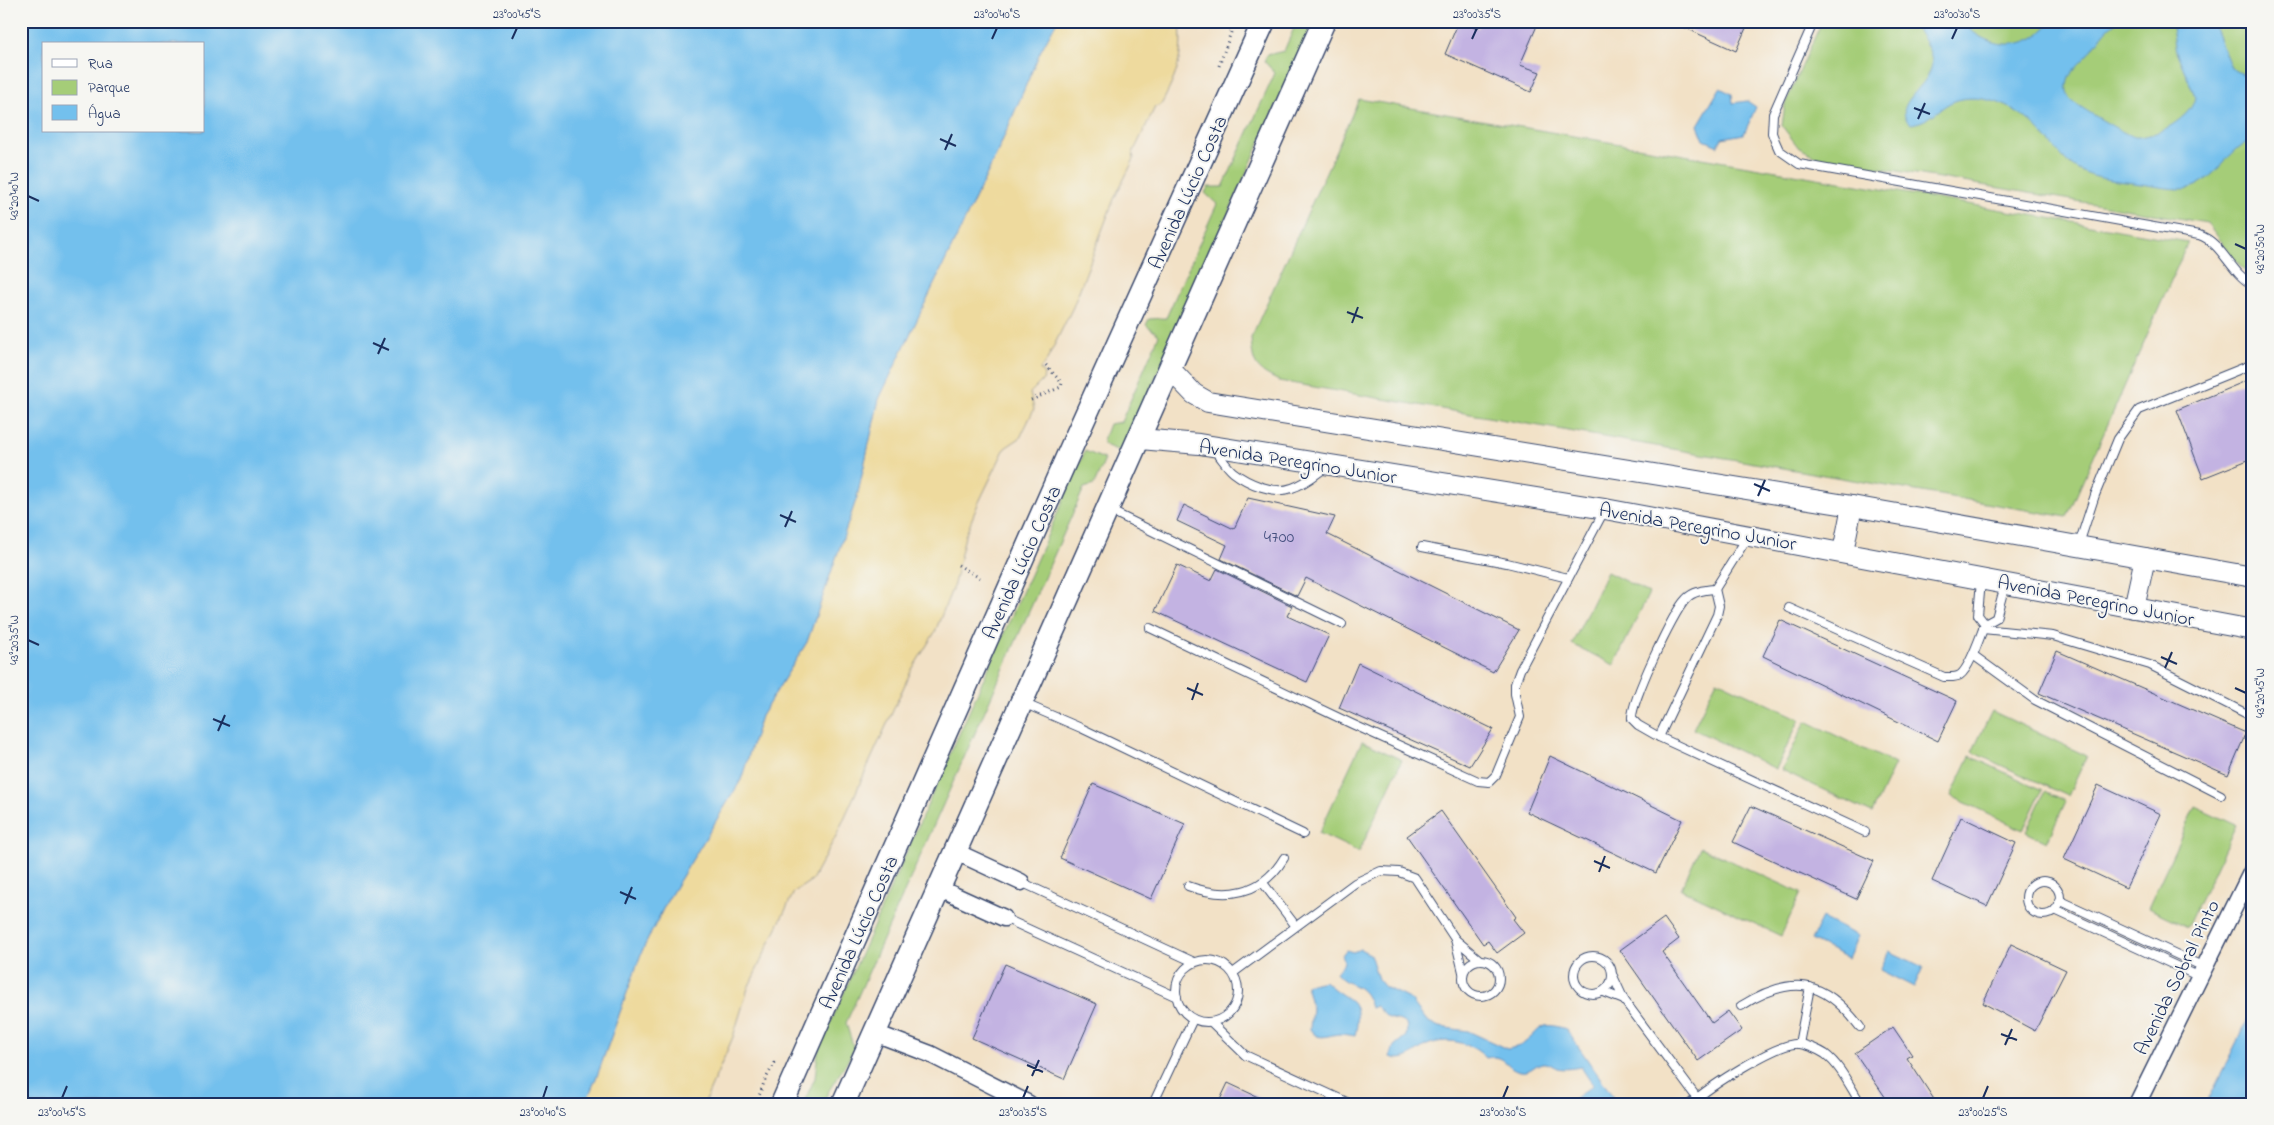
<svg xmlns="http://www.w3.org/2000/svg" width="2274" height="1125" viewBox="0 0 2274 1125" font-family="'Indie Flower',sans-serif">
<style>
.green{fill:#a5cd78;stroke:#607e6b}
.sand{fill:#eeda9e;stroke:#84847e}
.water{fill:#73c0ed;stroke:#4778a6;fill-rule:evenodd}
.building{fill:#c3b3e2}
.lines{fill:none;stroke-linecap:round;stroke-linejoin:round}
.service-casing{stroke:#3b4a6e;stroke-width:10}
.minor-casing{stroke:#3b4a6e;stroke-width:19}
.tertiary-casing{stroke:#3b4a6e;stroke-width:22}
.secondary-casing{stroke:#3b4a6e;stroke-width:25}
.path{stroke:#3b4a6e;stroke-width:3;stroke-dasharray:1 4;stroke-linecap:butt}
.service{stroke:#fff;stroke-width:8}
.minor{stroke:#fff;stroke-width:16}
.tertiary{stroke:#fff;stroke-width:20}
.secondary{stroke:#fff;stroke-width:22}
.ticks{fill:none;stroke:#1b2f5e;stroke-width:2}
.labels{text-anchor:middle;stroke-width:4;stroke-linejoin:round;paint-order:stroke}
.number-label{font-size:18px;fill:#45507f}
.street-label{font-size:20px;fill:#1b2f5e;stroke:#f6f6f2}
.neatline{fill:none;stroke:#1b2f5e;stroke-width:2}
.ticks-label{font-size:12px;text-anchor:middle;fill:#1b2f5e}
</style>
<rect width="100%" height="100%" fill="#f6f6f2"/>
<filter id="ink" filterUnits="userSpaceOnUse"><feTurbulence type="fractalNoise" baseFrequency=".02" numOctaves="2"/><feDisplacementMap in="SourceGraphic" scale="10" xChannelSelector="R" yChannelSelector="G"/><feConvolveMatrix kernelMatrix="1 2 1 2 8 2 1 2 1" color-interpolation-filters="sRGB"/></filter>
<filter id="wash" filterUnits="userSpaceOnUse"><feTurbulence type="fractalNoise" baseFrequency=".0096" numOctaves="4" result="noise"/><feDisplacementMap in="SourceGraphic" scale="20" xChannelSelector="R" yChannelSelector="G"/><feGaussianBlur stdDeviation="1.12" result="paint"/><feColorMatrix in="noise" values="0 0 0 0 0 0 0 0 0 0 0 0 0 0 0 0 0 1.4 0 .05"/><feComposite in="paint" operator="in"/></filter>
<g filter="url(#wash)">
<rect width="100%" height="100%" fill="#f2e1c6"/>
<g class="green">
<path d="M1297,21H1314L1124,449C1117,452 1110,447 1103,444V440L1109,424L1121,422L1159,335L1146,325L1149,319L1166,318L1217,204L1205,193L1208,187H1223L1275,73L1264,61L1267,55L1284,51Z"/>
<polygon points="1822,21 2248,21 2253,26 2253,277 2247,274 2207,223 1821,158 1799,148 1782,126 1785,104"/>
<path d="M1359,99L2188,242L2067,517L1279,381C1255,369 1253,366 1251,338Z"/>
<path d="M1085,451L1104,459V462L1094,485L1084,488L846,1023L854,1049C845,1068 831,1084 822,1104H803L815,1078L818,1051Z"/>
<polygon points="1607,572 1649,593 1614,665 1572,644"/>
<polygon points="1717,680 1800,719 1776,769 1693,729"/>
<polygon points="1992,711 2087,756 2068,796 1972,752"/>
<polygon points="1806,721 1895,764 1872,813 1782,770"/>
<polygon points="1362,741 1402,760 1359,852 1319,833"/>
<polygon points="1970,756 2042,790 2023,830 1951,796"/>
<polygon points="2045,791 2066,801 2047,842 2026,832"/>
<polygon points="2195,806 2236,825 2188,927 2148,908"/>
<polygon points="1700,847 1801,893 1781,936 1681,889"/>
</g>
<path class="sand" d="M1057,21H1180C1183,58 1178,73 1161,105L1155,107L1133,153L1134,159L1114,199L1073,307L1046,362L1040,369L1044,375L1043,380L1030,393L1034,409L1020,438L1005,448L978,504L965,536L954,584L935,632L911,671L837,834L812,880L794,892L748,988L733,1037L704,1104H585L597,1076L642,951L667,901L741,780L761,716L807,642L857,497L879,399L997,153L1040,52Z"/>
<g class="water">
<path d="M21,21H1057L1040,52L997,153L879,399L857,497L807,642L761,716L741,780L667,901L642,951L597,1076L585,1104H21ZM44,44H204V131H44Z"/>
<path d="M1912,21H1963C1979,44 2011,51 2035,37C2041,33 2049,23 2056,21C2075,18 2098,21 2118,21C2105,28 2097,44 2088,55C2079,64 2068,73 2067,86C2066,91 2068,97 2071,100C2076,105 2128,136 2134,137C2154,139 2194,117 2195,96L2176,51L2171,21H2212L2231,68L2253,79V139C2248,142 2241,145 2237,149C2222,162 2210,182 2190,188C2178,191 2154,186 2141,184C2120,181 2097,180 2078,170C2065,162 2059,152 2049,141C2032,120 2010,103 1983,99C1941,93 1941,120 1911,124C1888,105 1931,87 1932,63C1933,50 1918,33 1912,21Z"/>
<polygon points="1720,88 1732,94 1733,103 1747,101 1756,107 1744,134 1722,138 1718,146 1704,140 1698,125"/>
<polygon points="1822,918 1858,936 1848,958 1811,940"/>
<path d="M1360,949L1370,954L1378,979L1385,987L1411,1000L1427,1021L1439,1027L1468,1031L1507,1049C1512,1048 1519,1047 1523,1044C1542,1030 1538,1020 1566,1029L1612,1095L1611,1104H1567L1593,1085L1581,1067C1574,1068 1564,1070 1557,1068C1552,1066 1548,1062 1542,1063C1534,1065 1530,1073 1521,1071C1505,1069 1507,1053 1486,1058C1471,1042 1446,1036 1425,1046C1413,1053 1405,1063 1390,1057L1394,1046L1406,1036C1410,1018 1400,1022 1389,1018C1385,1016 1380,1010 1376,1006L1371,1008C1364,980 1348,989 1336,973C1339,966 1348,965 1342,955L1346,950L1353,952Z"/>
<polygon points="1889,951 1923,967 1914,987 1880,970"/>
<path d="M1325,981C1347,1004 1364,995 1355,1036C1350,1035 1344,1034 1339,1034C1327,1035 1318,1042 1310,1029L1312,1008L1306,985Z"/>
<polygon points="2253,1009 2253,1104 2206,1104"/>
</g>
<g id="blocks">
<g class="building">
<polygon points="1459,21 1478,28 1481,21 1539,21 1520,65 1540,72 1531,92 1445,54"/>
<polygon points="1670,21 1749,21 1736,51"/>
<polygon points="2253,378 2253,458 2203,478 2177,410"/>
<polygon points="1248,498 1335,517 1327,534 1519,630 1493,672 1306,578 1297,596 1221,559 1227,545 1177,521 1184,505 1234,529"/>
<polygon points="1177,565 1211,581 1217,569 1292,606 1287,616 1329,635 1307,682 1155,611"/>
<polygon points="1780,620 1957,701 1938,741 1763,656"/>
<polygon points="2057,651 2246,733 2228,775 2039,693"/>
<polygon points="1358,663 1493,729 1470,766 1339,708"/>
<polygon points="1550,756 1682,820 1656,873 1527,812"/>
<polygon points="1093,784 1185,824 1151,899 1060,858"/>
<polygon points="2098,785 2161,814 2126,888 2064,859"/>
<polygon points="1751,806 1874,861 1856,899 1733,842"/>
<polygon points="1441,811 1516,917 1513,919 1524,933 1497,953 1488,941 1483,944 1407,836"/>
<polygon points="1961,817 2016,843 1987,906 1932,881"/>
<polygon points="1664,918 1679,939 1662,952 1712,1023 1728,1011 1742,1030 1698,1061 1620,950"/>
<polygon points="2011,944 2066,970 2035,1031 1983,1003"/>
<polygon points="1005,964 1097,1004 1064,1079 972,1038"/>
<polygon points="1893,1027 1912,1055 1907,1058 1937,1104 1890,1104 1855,1053"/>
<polygon points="1228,1083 1273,1104 1218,1104"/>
</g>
</g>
</g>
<g filter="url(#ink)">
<use href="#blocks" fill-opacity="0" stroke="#3b4a6e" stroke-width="1"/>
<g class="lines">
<defs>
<g id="service">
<path d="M1814,21L1773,114L1772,133L1775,141L1779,150L1799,164L2199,235C2223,243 2230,273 2253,285"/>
<path d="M1215,451C1221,457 1226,466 1233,472C1247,483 1274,495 1292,488C1305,484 1315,475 1326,467"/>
<polyline points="1109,510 1342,624"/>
<polyline points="2079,544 2095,495 2118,439 2139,410 2248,366"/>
<polyline points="1422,547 1507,563 1568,578"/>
<polyline points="1981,581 1978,615 1985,624"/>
<path d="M1715,589C1705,590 1693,591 1686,599C1673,612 1630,704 1632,719L1638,725L1659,737L1865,832"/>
<polyline points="1715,589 1747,538"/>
<path d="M1789,608L1944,677C1949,677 1955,678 1960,675C1970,668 1980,636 1985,624L1996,618L2005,585"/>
<polyline points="1150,628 1352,724 1478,781 1489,782 1496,775 1520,717 1515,694 1515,684 1520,670 1604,511"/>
<polyline points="1983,629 2053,636 2150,665 2253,717"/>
<polyline points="1973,655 2035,700 2221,795"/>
<polyline points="1023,703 1081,728 1303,834"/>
<polyline points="1659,737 1717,615 1719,606 1715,589"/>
<circle cx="2043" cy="898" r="17"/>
<polyline points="1021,882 1194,962"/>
<polyline points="1263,883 1295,925"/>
<path d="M1188,886C1226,900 1262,895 1284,858"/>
<polyline points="2059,900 2204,967"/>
<polyline points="2055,910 2200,977"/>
<polyline points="1004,918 1177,997"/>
<circle cx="1593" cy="975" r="19"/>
<circle cx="1481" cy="978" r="18"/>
<circle cx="1207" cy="991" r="31"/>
<polyline points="1463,972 1455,939 1480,960"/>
<polyline points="1233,973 1355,883 1381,871 1399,872 1415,878 1455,939"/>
<polyline points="1604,992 1624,1000 1613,976"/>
<polyline points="1624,1000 1697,1098"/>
<path d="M1741,1006C1792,974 1824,979 1860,1027"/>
<polyline points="1211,1022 1245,1055 1351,1104"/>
<polyline points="1799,1044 1810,987"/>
<polyline points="1153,1104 1193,1019"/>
<path d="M1690,1104C1708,1088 1778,1041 1800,1044C1807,1045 1819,1050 1825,1054C1841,1066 1850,1087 1861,1104"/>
</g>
<g id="minor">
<polyline points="954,851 1021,882"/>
<polyline points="938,888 1004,918"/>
<polyline points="875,1033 930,1054 1029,1104"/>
<polyline points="2137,1104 2253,869"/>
</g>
<g id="tertiary">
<polyline points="1170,369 1194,394 1208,402 1852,506 2253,577"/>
<polyline points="1140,439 1199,444 1605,509 2253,630"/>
<polyline points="1843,552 1852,506"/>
<polyline points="2134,608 2145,558"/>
</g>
<g id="secondary">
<polyline points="782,1104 1075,439 1264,21"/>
<polyline points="843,1104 1324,21"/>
</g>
</defs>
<use href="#service" class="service-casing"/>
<use href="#minor" class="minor-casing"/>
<use href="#tertiary" class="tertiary-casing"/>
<use href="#secondary" class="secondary-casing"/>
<g class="path">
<polyline points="1566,27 1568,21"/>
<polyline points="1219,66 1235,21"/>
<polyline points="1031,400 1061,387 1062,383 1045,364"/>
<polyline points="958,565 980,578"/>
<polyline points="756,1104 765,1080 777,1059"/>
</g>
<use href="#service" class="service"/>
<use href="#minor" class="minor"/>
<use href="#tertiary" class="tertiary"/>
<use href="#secondary" class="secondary"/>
</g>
</g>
<path class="ticks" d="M512,39L517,28M992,39L997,28M1472,39L1477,28M1952,39L1957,28M1914,108L1930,114M1918,119L1925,103M940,139L956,146M945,150L952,134M28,196L39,201M2235,244L2246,249M1347,312L1363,318M1352,323L1358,307M373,343L389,350M378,354L385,338M1754,484L1770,491M1758,496L1765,480M780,515L796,522M785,527L792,511M28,640L39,645M2161,657L2177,664M2165,668L2172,652M1187,688L1203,695M2235,688L2246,693M1192,700L1198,683M213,719L230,726M218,731L225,715M1594,861L1610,868M1599,872L1605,856M620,892L636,899M625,904L632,887M2001,1034L2017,1040M2005,1045L2012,1029M1027,1065L1043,1072M1032,1076L1039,1060M62,1098L67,1086M543,1098L547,1086M1023,1098L1028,1086M1503,1098L1508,1086M1983,1098L1988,1086"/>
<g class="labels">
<g class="number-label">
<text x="1279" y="542">4700</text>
</g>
<g class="street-label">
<text transform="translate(1187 192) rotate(-66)" y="7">Avenida Lúcio Costa</text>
<text transform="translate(1298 461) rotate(9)" y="7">Avenida Peregrino Junior</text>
<text transform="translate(1698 526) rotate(10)" y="7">Avenida Peregrino Junior</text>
<text transform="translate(1021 562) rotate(-66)" y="7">Avenida Lúcio Costa</text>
<text transform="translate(2096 600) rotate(11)" y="7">Avenida Peregrino Junior</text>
<text transform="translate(858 932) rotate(-66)" y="7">Avenida Lúcio Costa</text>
<text transform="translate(2176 977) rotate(-64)" y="7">Avenida Sobral Pinto</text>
</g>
</g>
<rect width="2274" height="1125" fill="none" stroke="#f6f6f2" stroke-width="55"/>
<rect x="42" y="42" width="162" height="90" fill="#f6f6f2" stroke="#9ea6b7"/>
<rect x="52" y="59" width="25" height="8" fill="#ffffff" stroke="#9ea6b7"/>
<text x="88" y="68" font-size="15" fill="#1b2f5e">Rua</text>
<rect x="52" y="80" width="25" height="15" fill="#a5cd78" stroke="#9ea6b7"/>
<text x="88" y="92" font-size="15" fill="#1b2f5e">Parque</text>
<rect x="52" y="105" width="25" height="15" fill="#73c0ed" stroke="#9ea6b7"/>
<text x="88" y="118" font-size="15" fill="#1b2f5e">Água</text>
<rect x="28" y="28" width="2218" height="1070" class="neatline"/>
<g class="ticks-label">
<text x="517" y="18">23°00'45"S</text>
<text x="997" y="18">23°00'40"S</text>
<text x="1477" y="18">23°00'35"S</text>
<text x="1957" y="18">23°00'30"S</text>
<text transform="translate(14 196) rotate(-90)" y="4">43°20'40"W</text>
<text transform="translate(2260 249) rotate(-90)" y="4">43°20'50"W</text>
<text transform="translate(14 640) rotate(-90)" y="4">43°20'35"W</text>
<text transform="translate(2260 693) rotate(-90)" y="4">43°20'45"W</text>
<text x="62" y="1116">23°00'45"S</text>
<text x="543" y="1116">23°00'40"S</text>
<text x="1023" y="1116">23°00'35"S</text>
<text x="1503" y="1116">23°00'30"S</text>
<text x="1983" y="1116">23°00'25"S</text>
</g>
</svg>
